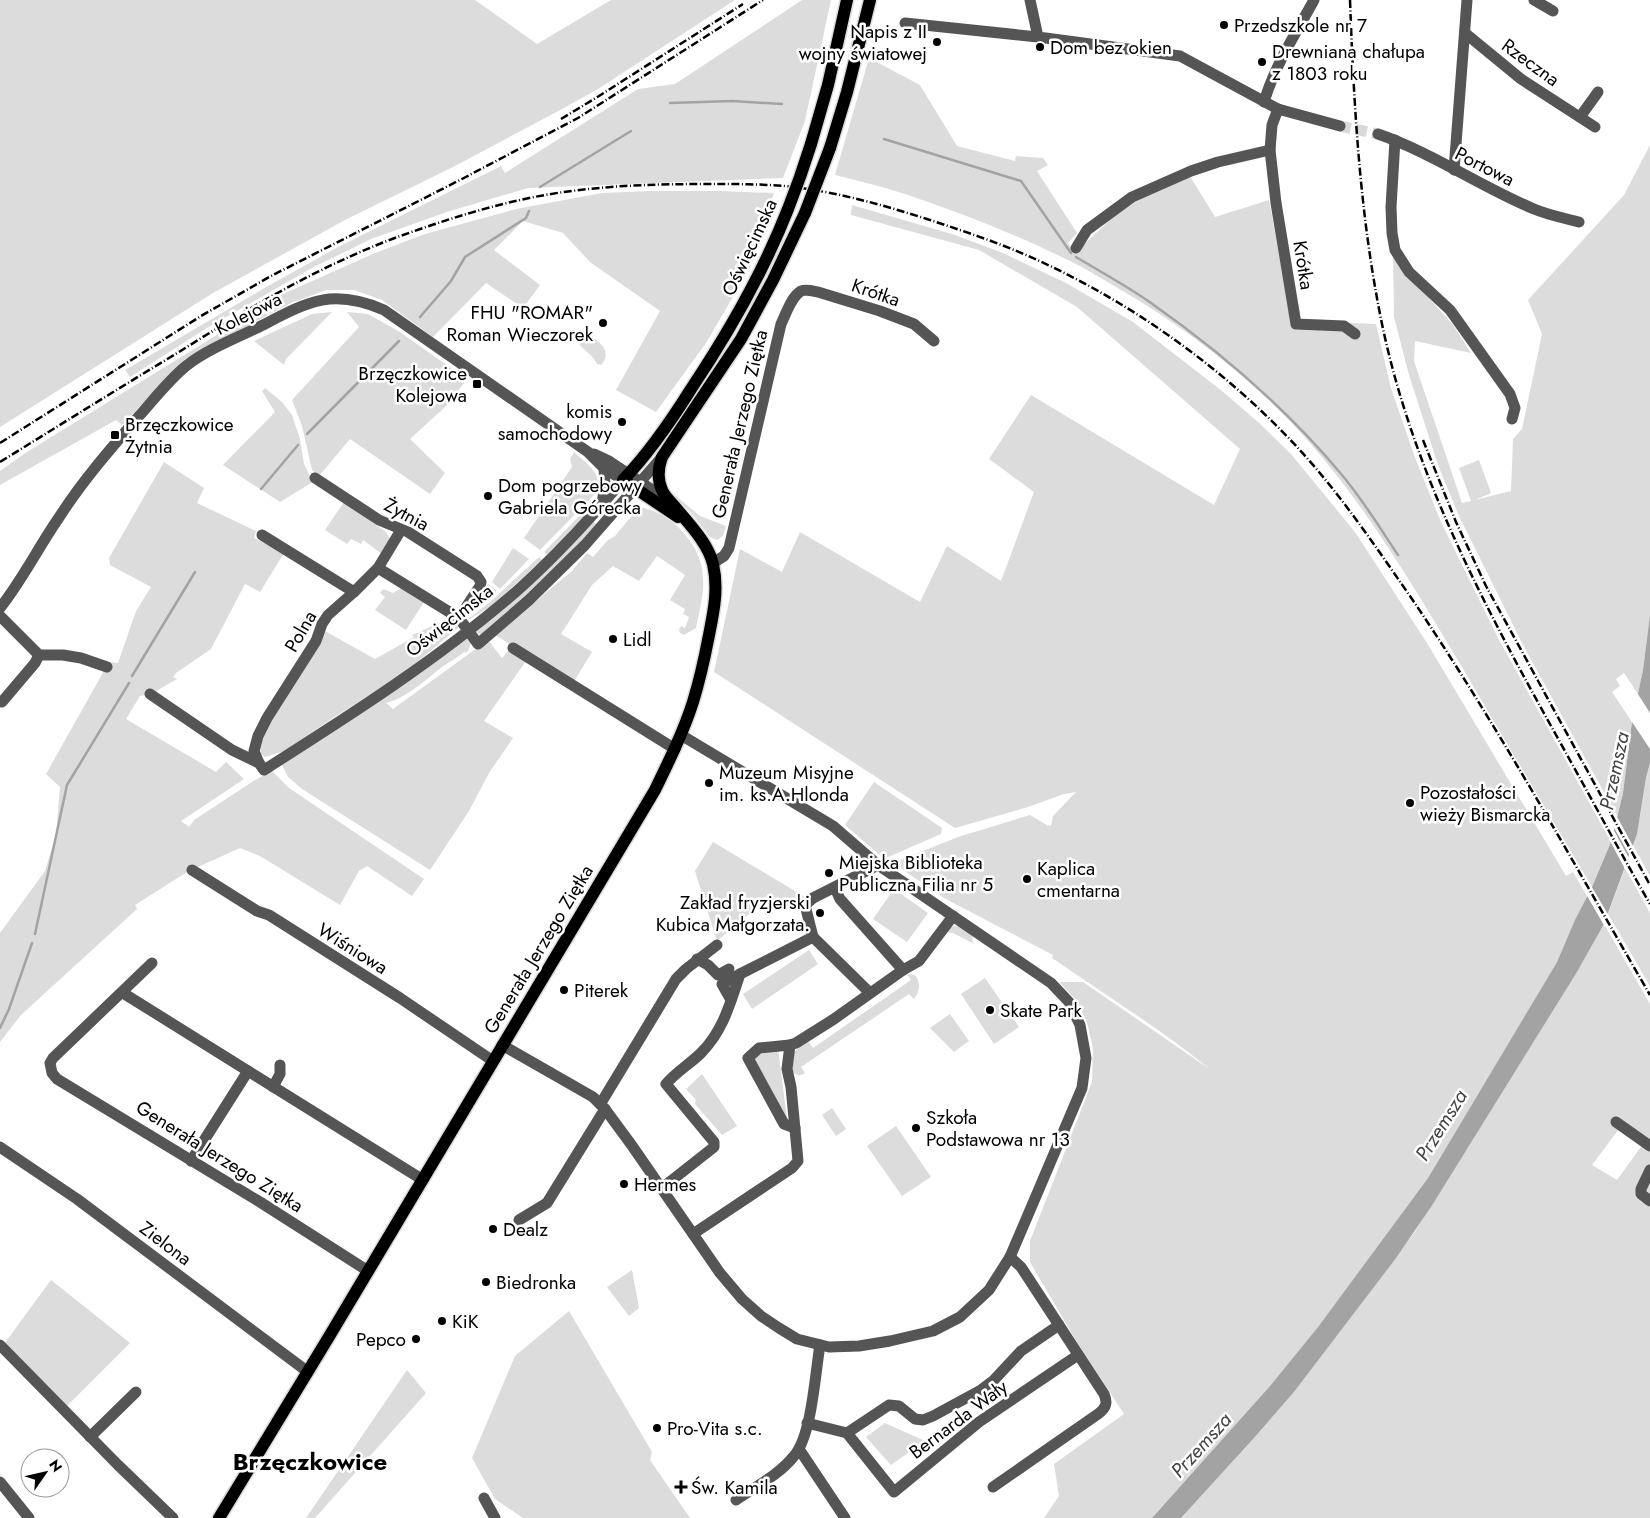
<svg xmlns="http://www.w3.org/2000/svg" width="1650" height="1518" viewBox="0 0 1650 1518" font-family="Jost,sans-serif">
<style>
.green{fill:#dcdcdc;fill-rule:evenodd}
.water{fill:#a3a3a3}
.pier{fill:#fff}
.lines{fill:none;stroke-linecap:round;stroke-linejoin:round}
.stream{stroke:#a3a3a3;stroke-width:2.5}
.minor-tunnel{stroke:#d9d9d9;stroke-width:11;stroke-dasharray:11 5.5;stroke-linecap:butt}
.major-casing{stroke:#dbdbdb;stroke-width:15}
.minor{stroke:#555;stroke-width:11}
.major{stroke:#000;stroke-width:12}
.rail{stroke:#000;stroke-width:2.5;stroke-dasharray:8 2.5 1 2.5;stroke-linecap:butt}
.major-bridge-casing{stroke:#dbdbdb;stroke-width:15;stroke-linecap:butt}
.major-bridge{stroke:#000;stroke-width:12}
.poi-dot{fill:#000;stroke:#fff;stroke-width:2}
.labels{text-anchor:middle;stroke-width:5;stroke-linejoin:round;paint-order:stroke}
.poi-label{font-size:19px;fill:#000;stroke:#fff;text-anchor:start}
.street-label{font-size:19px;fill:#000;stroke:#fff}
.water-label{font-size:20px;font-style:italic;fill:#444;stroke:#fff}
.district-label{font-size:24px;font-weight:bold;fill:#000;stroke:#fff}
</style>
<rect width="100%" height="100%" fill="#fff"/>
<g class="green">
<polygon points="0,0 475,0 537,44 611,0 735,0 598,89 562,109 455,166 345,220 213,293 0,427"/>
<polygon points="802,0 831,0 805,121 783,178 528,188 447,212 371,239 314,267 207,328 130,377 125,370 268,286 338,247 501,166 505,173 638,89 675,84"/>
<path d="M869,58L920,85L957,146L1015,161L1016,156L1043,158L1048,165L1037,171L1077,233L1068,243L1075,253L1112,218L1146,194L1188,175L1191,178L1215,217L1269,200L1293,330L1301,321L1376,324L1391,388L1414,455L1441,522L1498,638L1611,842L1592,887C1549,814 1505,741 1462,667C1415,589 1370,512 1310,443C1256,381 1187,328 1116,287C1102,279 1088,270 1074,263C1020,236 964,214 908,195C884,187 859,181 835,175Z"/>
<polygon points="1650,145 1650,615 1643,670 1638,694 1624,673 1616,679 1620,686 1612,692 1632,722 1623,793 1617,816 1522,643 1458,514 1438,465 1409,375 1394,317 1393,255 1396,261 1453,325 1471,353 1415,341 1414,361 1462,503 1471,501 1459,468 1479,460 1491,493 1475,500 1511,491 1513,439 1522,429 1542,334 1528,300 1624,195"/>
<polygon points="650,191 720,191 774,193 770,204 778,207 748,271 706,343 656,412 616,390 660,311 590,262 563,233 523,221 494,250 540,285 523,308 486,283 433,337 382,300 354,290 326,290 291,303 185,359 122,425 116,420 0,485 0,471 27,452 283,294 375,253 425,234 516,209 602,193"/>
<path d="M852,205L955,235L1003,253L1066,283L1133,322L1222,391L1258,422L1291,454L1355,532L1427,643L1566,876L1573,872L1587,896L1557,962L1538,994L1428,1178L1318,1327L1270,1386L1152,1518H1044L1059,1496L1054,1464L1124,1414L1075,1339L1030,1262V1241L1092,1082L1093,1049L1087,1022L1075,999L1059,982H1083L1211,1070C1161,1029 1105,995 1052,958L1053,955L944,898L893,863L958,837L1030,815L1047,825L1051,826L1053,816L1076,792L1064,794L1028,807L955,828L714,672L740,549L782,572L800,532L920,602L947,546L1001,581L1034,492L989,459L1031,395L1214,505L1240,449L1077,307L979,250L851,215Z"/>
<polygon points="332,312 286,359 284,365 254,341 312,314"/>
<polygon points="347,312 368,314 400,332 462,376 464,383 445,407 410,439 445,473 430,494 350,439 319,476 312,470 302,426 292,400 359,327"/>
<path d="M585,333C597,339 614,351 601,365L597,364C592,353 582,350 578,342L580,336Z"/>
<polygon points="265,388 282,402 292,415 300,439 304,464 313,482 280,502 223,465 275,412 262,391"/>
<path d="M574,452C588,465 607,476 593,496L540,550L524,538L572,467L570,459Z"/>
<polygon points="164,462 204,488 197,503 256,531 254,538 284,553 260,592 245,584 211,649 176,673 173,677 177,679 151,694 140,696 126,719 216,772 226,762 244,779 181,821 189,827 194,820 255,780 272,771 289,788 424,879 412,896 367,866 359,871 340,905 260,856 240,848 187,872 135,905 137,909 21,1015 0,1042 0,933 45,871 56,835 60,787 46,774 109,662 118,663 136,611 151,587 110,565 109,558"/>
<polygon points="670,491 700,516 726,526 723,536 717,540 710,537 693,515"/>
<polygon points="599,496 596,504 548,554 546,554 544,552"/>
<polygon points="344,502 386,532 390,539 382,554 363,540 361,544 351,539 347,544 325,530"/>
<path d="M639,507C671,512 703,545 703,579C704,596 699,612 696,628L684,635L680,633L679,630L681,626L685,628L689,617L683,614L685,609L670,600L685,575L657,556L639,581L613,566L592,585L561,634L592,652L573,683L495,635L572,571L587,553L593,557L608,540L615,536Z"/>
<path d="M593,522L596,524C564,566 521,601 480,635L476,632Z"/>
<polygon points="513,548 529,559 500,589 492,582"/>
<polygon points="539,557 542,560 490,607 466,621 490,602"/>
<polygon points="488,584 496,590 496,592 465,617 475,599"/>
<polygon points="402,588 426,599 406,630 375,610 385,597 380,593 383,589 393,593"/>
<polygon points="437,624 443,630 449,631 458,625 460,626 403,674 336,716 285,751 265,757 261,754 260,746 270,719 325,631 375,659 414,637 412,635"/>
<path d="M467,638L471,643L468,651L465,653V651C458,658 450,661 442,667C428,678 405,699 386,703L393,709L488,640L502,658L508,651L526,661L484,721L513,738L489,773L469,811L430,870L302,789L288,777L282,765Z"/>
<path d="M1650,763V876L1633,845C1642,819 1642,790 1650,763Z"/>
<polygon points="874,782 942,828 941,834 886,858 881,856 845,825"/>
<polygon points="713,842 805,897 804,902 755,909 717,941 695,871"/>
<polygon points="1625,868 1650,913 1650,986 1608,914"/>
<polygon points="894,889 928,913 907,942 873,919"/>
<path d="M1604,924L1650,1004V1518H1181L1254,1438L1294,1392L1414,1233L1577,972ZM1619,1129L1643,1144L1617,1180L1592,1165Z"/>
<polygon points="955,926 960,927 973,935 972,940 974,944 953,933 947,932 951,927"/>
<polygon points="809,950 818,964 752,1009 743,994"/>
<path d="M907,974L915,975C921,983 920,991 914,999L909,994L801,1067L805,1073C801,1076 797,1076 793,1072C790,1053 792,1052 808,1041L813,1048L911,980Z"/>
<polygon points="985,978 1019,1027 994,1044 961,994"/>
<polygon points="950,1014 969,1041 954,1052 930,1028"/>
<polygon points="778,1049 787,1118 754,1058 757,1054"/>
<polygon points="702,1074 737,1126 722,1135 695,1104 696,1100 686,1089"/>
<polygon points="832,1108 846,1129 836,1136 822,1115"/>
<polygon points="896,1126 931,1177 902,1196 867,1146"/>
<polygon points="632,1270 639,1308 629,1316 607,1287"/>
<polygon points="51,1280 130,1343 67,1406 4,1344"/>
<polygon points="569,1311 652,1452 650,1460 690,1518 523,1518 495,1499 472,1458 515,1356"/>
<polygon points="407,1370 426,1393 315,1518 306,1518"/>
<polygon points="885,1423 925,1441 891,1465 866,1437"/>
</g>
<polygon class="water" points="1650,615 1650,763 1646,778 1637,834 1604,924 1577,972 1431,1207 1396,1258 1294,1392 1254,1438 1181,1518 1152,1518 1270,1386 1318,1327 1428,1178 1557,962 1575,920 1592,887 1611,842 1623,793 1632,722 1643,670"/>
<g class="pier">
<polygon points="1636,691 1650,713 1650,749 1630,719"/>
<polygon points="1615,813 1634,848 1631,858 1612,824"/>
<polygon points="1612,827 1630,860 1626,871 1609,839"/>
<polygon points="1590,884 1609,916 1605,927 1586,894"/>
</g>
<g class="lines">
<g class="stream">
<polyline points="670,103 732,101 782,104"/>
<polyline points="884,139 1021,181 1071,253"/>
<polyline points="540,187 631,131"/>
<path d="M1076,257C1101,272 1127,286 1151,303C1221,352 1286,408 1342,475C1363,500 1380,528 1398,555"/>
<polyline points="420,317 451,281 465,257 526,218 529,211"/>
<polyline points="307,434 399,341"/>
<polyline points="261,489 298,445"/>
<polyline points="132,676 195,572"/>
<polyline points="35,934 67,785 129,683"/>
<polyline points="0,1028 9,1009 32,943"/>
</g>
<polyline class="minor-tunnel" points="1340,126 1378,134"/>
<defs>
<g id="major">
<polyline points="811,144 828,85 847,0"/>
<polyline points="830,148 847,92 870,0"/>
<path d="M678,517L623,480C649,453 671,421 691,389C729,332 763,273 788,209"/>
<path d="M219,1518L330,1335L655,790C669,761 683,733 693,702C699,682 704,661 708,640C713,615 719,590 713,564C708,543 689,524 676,508C671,502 664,496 662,490C657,479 658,468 662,457L741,339L773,280L805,213"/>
</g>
</defs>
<use href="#major" class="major-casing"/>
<g class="minor">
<polyline points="1030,0 1038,37 1180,56 1278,109 1340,126"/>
<polyline points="1534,0 1553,11"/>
<polyline points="905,23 1038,37"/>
<polyline points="1465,33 1521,79 1595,127"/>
<path d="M1264,102C1275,65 1296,33 1314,0"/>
<polyline points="1278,109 1272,125 1270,150 1276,203 1296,324 1344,326 1355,334"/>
<polyline points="1580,117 1598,92"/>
<path d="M1378,134C1433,153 1481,187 1534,209C1548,215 1564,218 1579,222"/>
<polyline points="1395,140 1391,207 1392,233 1395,250 1409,272 1450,310 1510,394 1515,408 1512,419"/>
<polyline points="1454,170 1467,0"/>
<polyline points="1076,248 1087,230 1132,197 1191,171 1218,162 1270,150"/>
<polyline points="594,454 609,461 654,491 662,492"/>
<polyline points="315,478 379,520 408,532 477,576 481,582 480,586 459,618"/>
<polyline points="602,503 605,486 604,468"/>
<polyline points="262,535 354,592"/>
<path d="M713,563L724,556L729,548L781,324C786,314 791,297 801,291C806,289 813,291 818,292L880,311L914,324L934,341"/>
<polyline points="378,568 459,618 478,644 529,600 585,545 662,457"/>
<path d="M0,608C23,579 39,546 60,516C83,480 112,447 140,415C155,398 169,380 186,366C207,349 239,337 263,325C309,301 333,288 384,310L588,452L604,468L623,480C590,519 556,556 518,590C440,658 352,714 264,770L259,763L232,750L150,694"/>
<polyline points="0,616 39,655 63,655 81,658 107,667"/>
<polyline points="513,648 675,749"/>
<polyline points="2,702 35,663 39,655"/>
<polyline points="259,763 254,751 258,736 267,718 316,641 322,624 328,615 354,592 378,568 401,530"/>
<polyline points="192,870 257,911 269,915 400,998 493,1061"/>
<polyline points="813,937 805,905 813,898 878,865"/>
<polyline points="697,959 708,965 718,975 729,969"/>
<polyline points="152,963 53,1058 50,1063 52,1073 57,1079 260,1202 368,1271"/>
<polyline points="903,970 919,961 953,916"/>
<polyline points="123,993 423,1180"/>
<polyline points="731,1000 722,984 740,974"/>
<polyline points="502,1045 593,1097 605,1109 633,1147 720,1273 742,1299 761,1316 779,1328 797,1339 829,1347 859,1346 890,1341 933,1331 960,1317 989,1290 1010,1257 1082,1088 1086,1058 1080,1025 1069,1002 1051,983 878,865 833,826 681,735"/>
<polyline points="790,1045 759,1048 748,1058 784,1124 795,1128"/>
<polyline points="273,1087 280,1074 280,1065"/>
<polyline points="601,1103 676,979 686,969 717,945"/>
<polyline points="1616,1122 1650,1146"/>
<polyline points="0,1147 77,1199 308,1372"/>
<polyline points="191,1161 248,1071"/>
<polyline points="1650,1170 1641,1189 1641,1194 1650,1201"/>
<path d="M662,1188L714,1147V1142L666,1084C676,1072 690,1064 701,1053C723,1031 730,1004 740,974L813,937L870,993"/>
<polyline points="519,1220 547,1203 605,1109"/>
<polyline points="693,1234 792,1168 798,1161 791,1087 787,1069 790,1045 796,1043 834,1019 903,970 840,899 835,888"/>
<polyline points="0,1345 118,1465 173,1518"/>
<polyline points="807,1423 847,1433 894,1492 979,1422 1078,1355"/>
<polyline points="847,1433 889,1405 899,1406 915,1419 923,1420 933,1416 981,1390 993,1381 1021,1351 1059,1325"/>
<polyline points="90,1437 136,1392"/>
<polyline points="799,1449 845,1518"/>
<polyline points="0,1482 29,1518"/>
<path d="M993,1487L1098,1414C1106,1408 1108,1403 1104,1394L1021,1267L1010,1257"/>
<polyline points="484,1498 495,1518"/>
<path d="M736,1500C755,1487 779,1475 794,1456C812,1435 815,1374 820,1345"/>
</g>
<use href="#major" class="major"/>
<g class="rail">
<path d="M1350,0C1354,109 1360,217 1382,324C1412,468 1480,598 1551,726C1584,785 1616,845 1650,904"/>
<polyline points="561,119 599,96 743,4"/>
<polyline points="1423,440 1456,522 1486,586 1650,885"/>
<polyline points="0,443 201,316 271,276 460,180 578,118 763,0"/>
<path d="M0,462C60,425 119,388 179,352C247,309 316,268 392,239C447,219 506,200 564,192C613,185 661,184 711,184C735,184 760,184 784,186C833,191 880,204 927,219C960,230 994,241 1026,255C1127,299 1223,367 1298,448C1341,495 1376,547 1412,599C1498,726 1573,862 1650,995"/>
</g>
<defs>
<g id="major-bridge">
<polyline points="788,209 800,177 811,144"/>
<polyline points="805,213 830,148"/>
</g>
</defs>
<use href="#major-bridge" class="major-bridge-casing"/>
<use href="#major-bridge" class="major-bridge"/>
</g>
<g class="poi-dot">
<circle cx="1224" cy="25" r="5"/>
<circle cx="937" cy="42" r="5"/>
<circle cx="1040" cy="47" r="5"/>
<circle cx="1262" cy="62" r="5"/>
<circle cx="603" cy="323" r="5"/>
<rect x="472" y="379" width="10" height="10" rx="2.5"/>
<circle cx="622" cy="422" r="5"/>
<rect x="110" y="430" width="10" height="10" rx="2.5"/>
<circle cx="488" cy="496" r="5"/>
<circle cx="613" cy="639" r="5"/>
<circle cx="709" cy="783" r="5"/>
<circle cx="1410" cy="803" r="5"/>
<circle cx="829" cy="873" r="5"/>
<circle cx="1027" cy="879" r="5"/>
<circle cx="820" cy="913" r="5"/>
<circle cx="564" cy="990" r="5"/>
<circle cx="990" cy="1010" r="5"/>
<circle cx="916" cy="1128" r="5"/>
<circle cx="624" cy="1184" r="5"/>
<circle cx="493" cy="1229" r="5"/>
<circle cx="486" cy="1282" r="5"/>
<circle cx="442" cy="1321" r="5"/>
<circle cx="416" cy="1339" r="5"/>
<circle cx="657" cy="1428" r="5"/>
<path d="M678.5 1479.5h5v5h5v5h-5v5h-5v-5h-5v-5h5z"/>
</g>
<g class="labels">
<g class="poi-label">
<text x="1234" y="32">Przedszkole nr 7</text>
<text x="927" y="38" text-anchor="end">Napis z II<tspan x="927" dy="22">wojny światowej</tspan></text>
<text x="1050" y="54">Dom bez okien</text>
<text x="1272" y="58">Drewniana chałupa<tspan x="1272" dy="22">z 1803 roku</tspan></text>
<text x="593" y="319" text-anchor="end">FHU "ROMAR"<tspan x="593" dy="22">Roman Wieczorek</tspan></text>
<text x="467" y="380" text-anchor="end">Brzęczkowice<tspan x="467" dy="22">Kolejowa</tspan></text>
<text x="612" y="418" text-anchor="end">komis<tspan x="612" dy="22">samochodowy</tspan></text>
<text x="125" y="431">Brzęczkowice<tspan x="125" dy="22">Żytnia</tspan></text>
<text x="498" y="492">Dom pogrzebowy<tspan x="498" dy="22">Gabriela Górecka</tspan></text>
<text x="623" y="646">Lidl</text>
<text x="719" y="779">Muzeum Misyjne<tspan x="719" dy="22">im. ks.A.Hlonda</tspan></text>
<text x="1420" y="799">Pozostałości<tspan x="1420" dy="22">wieży Bismarcka</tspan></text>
<text x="839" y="869">Miejska Biblioteka<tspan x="839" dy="22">Publiczna Filia nr 5</tspan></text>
<text x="1037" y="875">Kaplica<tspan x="1037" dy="22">cmentarna</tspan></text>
<text x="810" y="909" text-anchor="end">Zakład fryzjerski<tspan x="810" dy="22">Kubica Małgorzata.</tspan></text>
<text x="574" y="997">Piterek</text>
<text x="1000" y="1017">Skate Park</text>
<text x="926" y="1124">Szkoła<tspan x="926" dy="22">Podstawowa nr 13</tspan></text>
<text x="634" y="1191">Hermes</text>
<text x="503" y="1236">Dealz</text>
<text x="496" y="1289">Biedronka</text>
<text x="452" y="1328">KiK</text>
<text x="406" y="1346" text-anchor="end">Pepco</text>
<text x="667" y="1435">Pro-Vita s.c.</text>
<text x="691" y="1494">Św. Kamila</text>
</g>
<g class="street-label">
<text transform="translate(1531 62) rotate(36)" y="7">Rzeczna</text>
<text transform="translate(1485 166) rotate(27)" y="7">Portowa</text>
<text transform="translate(749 247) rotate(-65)" y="7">Oświęcimska</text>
<text transform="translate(1304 265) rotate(81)" y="7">Krótka</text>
<text transform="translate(876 292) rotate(19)" y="7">Krótka</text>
<text transform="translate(248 313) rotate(-27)" y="7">Kolejowa</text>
<text transform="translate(739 424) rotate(-77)" y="7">Generała Jerzego Ziętka</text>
<text transform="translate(407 514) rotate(28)" y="7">Żytnia</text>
<text transform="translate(449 620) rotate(-38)" y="7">Oświęcimska</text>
<text transform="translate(300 631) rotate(-60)" y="7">Polna</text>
<text transform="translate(353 948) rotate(32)" y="7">Wiśniowa</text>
<text transform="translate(538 949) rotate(-59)" y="7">Generała Jerzego Ziętka</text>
<text transform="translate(220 1156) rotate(32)" y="7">Generała Jerzego Ziętka</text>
<text transform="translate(166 1243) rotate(37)" y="7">Zielona</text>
<text transform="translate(958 1419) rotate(-37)" y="7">Bernarda Wały</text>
</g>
<g class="water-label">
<text transform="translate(1614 771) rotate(-78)" y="7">Przemsza</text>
<text transform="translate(1441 1125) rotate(-58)" y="7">Przemsza</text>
<text transform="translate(1201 1445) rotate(-48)" y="7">Przemsza</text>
</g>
<g class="district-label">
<text x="310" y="1470">Brzęczkowice</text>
</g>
</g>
<g transform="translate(45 1473) rotate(56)"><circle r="24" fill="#ffffff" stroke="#999999"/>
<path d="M0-4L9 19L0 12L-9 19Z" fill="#000000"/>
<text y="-8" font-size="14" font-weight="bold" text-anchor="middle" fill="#000000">N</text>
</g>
</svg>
